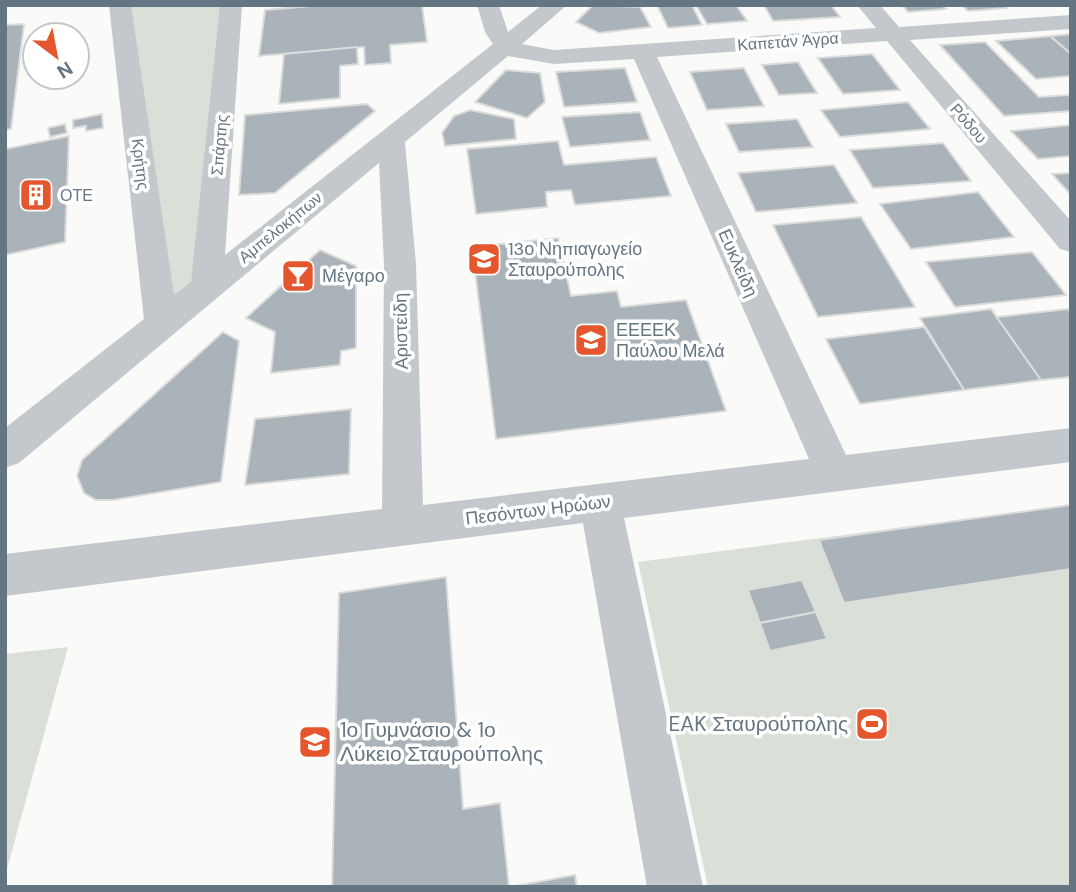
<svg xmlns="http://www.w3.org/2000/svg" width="1076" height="892" viewBox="0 0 1076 892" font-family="'DM Sans',sans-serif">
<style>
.green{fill:#dadfd7}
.building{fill:#aab3b9;stroke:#dcdcda;stroke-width:2}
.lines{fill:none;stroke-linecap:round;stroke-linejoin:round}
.minor{fill:#c3c8cc;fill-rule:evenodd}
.labels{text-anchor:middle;stroke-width:7;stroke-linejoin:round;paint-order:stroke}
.far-street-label{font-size:16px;fill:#657683;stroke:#fff}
.far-poi-label{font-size:16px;fill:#657683;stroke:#fff;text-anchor:start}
.poi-label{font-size:18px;fill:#657683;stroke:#fff;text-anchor:start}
.street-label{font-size:18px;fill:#657683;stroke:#fff}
.near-poi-label{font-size:21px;fill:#657683;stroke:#fff;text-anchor:end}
</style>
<rect width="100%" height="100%" fill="#fafaf8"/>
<g class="green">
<polygon points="120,5 231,5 207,286 161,322"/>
<polygon points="1071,505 1071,887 708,887 638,562"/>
<polygon points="68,647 5,876 5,654"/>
</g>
<g class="building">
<polygon points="324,5 422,5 427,42 390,45 391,63 365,65 364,47 259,56 265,10"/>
<polygon points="593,5 640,7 651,27 599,33 576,22"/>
<polygon points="657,5 692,5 702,25 668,28"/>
<polygon points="696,5 736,5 747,21 707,24"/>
<polygon points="764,5 831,5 840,17 773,21"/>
<polygon points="902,5 942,5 946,9 908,12"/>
<polygon points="962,5 1004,5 1007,8 968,11"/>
<polygon points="24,24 11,129 5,130 5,25"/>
<polygon points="1071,34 1071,54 1050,36"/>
<polygon points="1050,36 1071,54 1071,76 1036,79 996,41"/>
<polygon points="985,42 1039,97 1068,95 1071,97 1071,111 1004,116 940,45"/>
<polygon points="357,47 358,64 340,66 340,98 279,104 284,54"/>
<polygon points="872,54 900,90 843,94 818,58"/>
<polygon points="798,62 817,93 779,95 762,65"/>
<polygon points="625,68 637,102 564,107 556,72"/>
<polygon points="744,68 764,106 707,110 690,72"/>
<polygon points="506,70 540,73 545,102 527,118 475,102"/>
<polygon points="908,102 930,129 840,137 821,110"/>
<polygon points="367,104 375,111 275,193 239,195 245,115"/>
<polygon points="470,110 514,119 516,139 445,146 442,133 454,116"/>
<polygon points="640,112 650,140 570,147 562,117"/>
<polygon points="102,114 103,128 86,131 86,126 73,128 73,120"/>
<polygon points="797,119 813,147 739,152 726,124"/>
<polygon points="65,124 67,133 50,137 48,128"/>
<polygon points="1071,125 1071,156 1038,159 1011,131"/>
<polygon points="69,136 65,242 5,255 5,149"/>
<polygon points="558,141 564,165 656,157 671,196 575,205 571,190 546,192 547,207 476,214 467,149"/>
<polygon points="943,143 971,181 873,188 850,150"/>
<polygon points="834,165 857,203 756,212 738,173"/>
<polygon points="1071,173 1071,195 1052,174"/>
<polygon points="978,192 1014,237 911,249 880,204"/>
<polygon points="861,217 915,307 818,317 773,225"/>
<polygon points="558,238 571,296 617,291 621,307 686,300 726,411 496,439 472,247"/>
<polygon points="320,250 356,266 356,348 341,351 340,365 271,373 275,332 246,318"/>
<polygon points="1032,252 1066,295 955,307 926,262"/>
<polygon points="991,309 1041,380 964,390 920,318"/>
<polygon points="991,309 997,317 1068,309 1071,313 1071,377 1041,380"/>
<polygon points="924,327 964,390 860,404 826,339"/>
<polygon points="223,332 239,341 221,482 113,500 96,500 84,493 77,476 82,460"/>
<polygon points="351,409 349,474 245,485 255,419"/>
<polygon points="1071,505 1071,569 844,603 819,540"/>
<polygon points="446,577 463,809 500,803 509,887 332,887 339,593"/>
<polygon points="802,580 816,612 760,623 748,590"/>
<polygon points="816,612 827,639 770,651 760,623"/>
<polygon points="575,875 577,887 510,887"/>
</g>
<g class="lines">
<path class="minor" d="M109,5H131L174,295L191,282L220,5H242L225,255L493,44L485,32L477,5H499L508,32L542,5H567L522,44L554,50L876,28L857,5H880L899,27L1071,15V29L910,40L1071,221V252L1060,249L887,41L657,57L846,455L1071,428V462L624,518L703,887H647L583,523L5,596V554L382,509L384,264L379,163L19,463L5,468V428L144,319ZM508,56L554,64L634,59L809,459L423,505L416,264L405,142Z"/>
</g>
<defs>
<symbol id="building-square" viewBox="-11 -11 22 22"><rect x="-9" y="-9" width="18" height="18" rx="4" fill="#e4572e" stroke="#fff"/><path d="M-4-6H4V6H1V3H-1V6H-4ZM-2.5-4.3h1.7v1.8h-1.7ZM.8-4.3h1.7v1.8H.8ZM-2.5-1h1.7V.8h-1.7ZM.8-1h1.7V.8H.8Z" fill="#fff"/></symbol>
<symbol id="school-square" viewBox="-11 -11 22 22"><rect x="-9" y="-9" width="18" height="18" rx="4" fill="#e4572e" stroke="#fff"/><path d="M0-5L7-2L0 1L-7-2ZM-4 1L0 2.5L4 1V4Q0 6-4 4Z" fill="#fff"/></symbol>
<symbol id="bar-square" viewBox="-11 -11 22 22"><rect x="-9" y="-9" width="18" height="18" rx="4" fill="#e4572e" stroke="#fff"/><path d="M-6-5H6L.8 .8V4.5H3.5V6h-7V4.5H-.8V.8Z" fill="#fff"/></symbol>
<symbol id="stadium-square" viewBox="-11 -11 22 22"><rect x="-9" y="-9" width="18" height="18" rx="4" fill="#e4572e" stroke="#fff"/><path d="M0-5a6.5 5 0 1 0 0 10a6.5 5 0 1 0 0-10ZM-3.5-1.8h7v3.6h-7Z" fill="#fff"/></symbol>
</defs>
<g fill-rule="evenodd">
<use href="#building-square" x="17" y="176" width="38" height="38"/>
<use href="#school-square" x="465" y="240" width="38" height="38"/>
<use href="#bar-square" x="279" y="257" width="38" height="38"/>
<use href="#school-square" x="572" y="321" width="38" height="38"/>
<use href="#stadium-square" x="853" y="705" width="38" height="38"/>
<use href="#school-square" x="296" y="723" width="38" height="38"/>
</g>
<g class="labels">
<g class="far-street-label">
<text transform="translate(788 41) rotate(-4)" y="6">Καπετάν Άγρα</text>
<text transform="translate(969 123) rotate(49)" y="6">Ρόδου</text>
<text transform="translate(219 145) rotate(-85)" y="6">Σπάρτης</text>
<text transform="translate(141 164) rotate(83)" y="6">Κρήτης</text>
<text transform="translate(280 227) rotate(-39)" y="6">Αμπελοκήπων</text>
</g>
<g class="far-poi-label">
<text x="60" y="201">ΟΤΕ</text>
</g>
<g class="poi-label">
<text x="508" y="255">13ο Νηπιαγωγείο<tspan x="508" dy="21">Σταυρούπολης</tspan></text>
<text x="322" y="282">Μέγαρο</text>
<text x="616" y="336">ΕΕΕΕΚ<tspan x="616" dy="21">Παύλου Μελά</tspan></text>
</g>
<g class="street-label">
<text transform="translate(738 263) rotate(66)" y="6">Ευκλείδη</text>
<text transform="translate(401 331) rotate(-91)" y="6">Αριστείδη</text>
<text transform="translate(538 510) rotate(-7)" y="6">Πεσόντων Ηρώων</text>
</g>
<g class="near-poi-label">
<text x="848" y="731">EAK Σταυρούπολης</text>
<text x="340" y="737" text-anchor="start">1ο Γυμνάσιο &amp; 1ο<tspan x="340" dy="24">Λύκειο Σταυρούπολης</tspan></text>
</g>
</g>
<rect width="1076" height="892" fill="none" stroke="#657683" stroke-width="14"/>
<g transform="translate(56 56) rotate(148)"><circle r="33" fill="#ffffff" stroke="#c1c8cd" stroke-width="2"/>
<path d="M0-5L12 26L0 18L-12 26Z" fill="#e4572e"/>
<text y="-10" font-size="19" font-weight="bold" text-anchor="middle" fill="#657683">N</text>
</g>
</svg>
